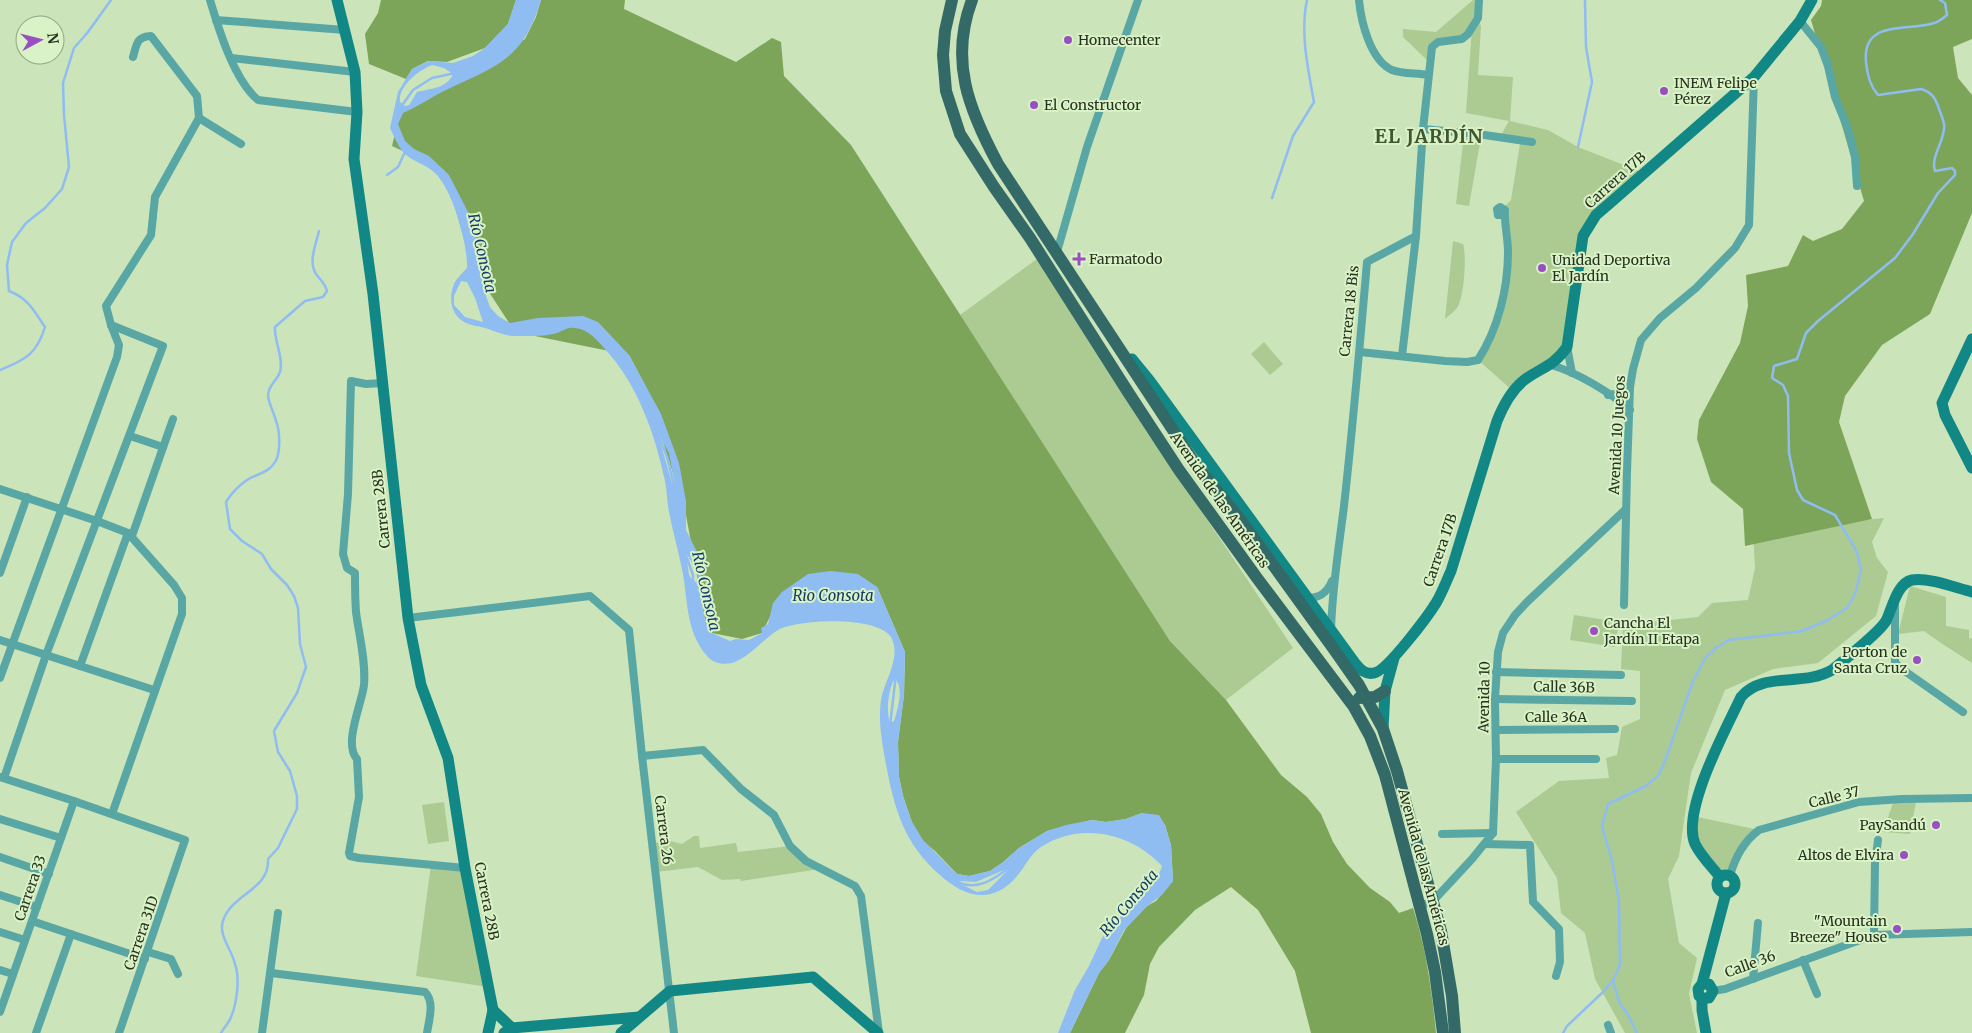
<svg xmlns="http://www.w3.org/2000/svg" width="1972" height="1033" viewBox="0 0 1972 1033" font-family="Merriweather,serif">
<style>
.green{fill:#abcb92}
.forest{fill:#7ca559}
.water{fill:#8fbdf2;fill-rule:evenodd}
.lines{fill:none;stroke-linecap:round;stroke-linejoin:round}
.stream{stroke:#8fbdf2;stroke-width:2.5}
.street{stroke:#58a7a4;stroke-width:8}
.secondary{stroke:#118885;stroke-width:11}
.primary{stroke:#336a68;stroke-width:12}
.poi-dot{fill:#994fc1;stroke:#d9f2c6;stroke-width:2}
.labels{text-anchor:middle;stroke-width:4;stroke-linejoin:round;paint-order:stroke}
.poi-label{font-size:14px;fill:#273120;stroke:#d9f2c6;text-anchor:start}
.street-label{font-size:14px;fill:#273120;stroke:#d9f2c6}
.water-label{font-size:15px;font-style:italic;fill:#123b65;stroke:#d9f2c6}
.district-label{font-size:19px;font-weight:bold;letter-spacing:1px;fill:#405530;stroke:#d9f2c6}
</style>
<rect width="100%" height="100%" fill="#cce4ba"/>
<g class="green">
<polygon points="1473,0 1479,0 1478,18 1481,26 1478,75 1513,77 1510,121 1548,130 1578,147 1644,173 1589,224 1567,347 1513,391 1478,360 1498,318 1508,253 1503,208 1511,200 1520,144 1498,140 1509,121 1466,113 1472,27 1468,34 1438,42 1429,62 1403,37 1403,29 1436,32"/>
<polygon points="1464,134 1481,137 1469,206 1456,204"/>
<path d="M1453,241L1463,244C1467,256 1464,298 1457,308C1454,312 1448,316 1445,319Z"/>
<polygon points="1041,256 1182,482 1293,648 1226,700 1170,641 960,315"/>
<polygon points="1264,342 1283,364 1270,375 1251,354"/>
<polygon points="1884,518 1872,542 1877,558 1888,572 1876,616 1818,663 1773,669 1725,690 1691,773 1679,856 1668,879 1679,943 1697,958 1689,994 1697,1033 1625,1033 1595,979 1585,933 1561,913 1557,878 1516,812 1559,781 1609,778 1606,758 1617,755 1622,727 1640,719 1640,671 1621,669 1623,625 1698,617 1712,603 1748,600 1755,568 1753,532"/>
<polygon points="1910,586 1946,597 1946,626 1969,630 1969,638 1972,639 1972,663 1941,643 1924,631 1898,634"/>
<polygon points="1574,615 1619,622 1615,647 1570,640"/>
<polygon points="444,802 449,841 428,844 422,805"/>
<polygon points="1916,802 1910,834 1883,832 1893,803"/>
<polygon points="1693,816 1759,830 1727,876 1724,876 1695,843"/>
<polygon points="694,836 699,836 700,848 736,843 738,852 790,846 820,869 741,881 740,879 722,880 698,867 656,872 653,843 670,841 682,844"/>
<polygon points="431,865 465,868 488,987 416,976"/>
</g>
<g class="forest">
<polygon points="381,0 516,0 508,24 485,48 447,62 428,61 412,69 406,79 369,64 365,34 378,13"/>
<path d="M541,0H625L624,9L736,62L772,38L781,42L784,76L851,145L1170,641L1226,700L1281,775L1307,797L1321,814L1333,842L1347,864L1370,888L1390,902L1399,913L1413,908C1426,948 1432,991 1436,1033H1311L1295,971L1258,910L1231,887L1195,910L1159,947L1150,964L1144,995L1125,1033H1070L1099,973L1109,960L1126,928L1147,906L1156,901L1173,881L1171,845L1165,825L1142,813L1126,819L1106,822L1092,820L1047,831L1019,848L1002,863L990,871L969,876L957,874L935,851L917,837L903,796L899,777L898,742L904,695L905,652L877,587L782,592L762,633L742,639L712,633L705,620L686,515L646,387L629,355L515,332L472,266L444,170L392,146L400,113L525,39L536,17Z"/>
<polygon points="1822,0 1972,0 1972,39 1953,47 1958,78 1972,95 1972,213 1930,314 1882,345 1845,396 1839,422 1872,519 1745,546 1743,509 1711,482 1697,439 1699,420 1740,343 1748,306 1746,275 1788,266 1803,235 1813,241 1842,229 1864,201 1811,20 1821,6"/>
</g>
<path class="water" d="M516,0H541C523,61 496,66 444,91C430,98 417,107 403,113L398,124L405,141L414,149L429,156L449,175L468,212L482,256L486,296L490,307L498,316L510,323L538,318L583,316L598,322L629,355L661,414L679,463L686,501V530L699,556L702,585L701,599L705,620L712,633L730,641L736,639L749,640L762,633L761,628L768,624L773,603L782,592L808,574L830,571L858,574L877,587L905,652L904,695L898,742L899,777L903,796L911,820L923,840L957,874L969,876L990,871L1002,863L1019,848L1047,831L1066,825L1092,820L1106,822L1126,819L1142,813L1159,815L1165,825L1171,845L1173,881L1162,895L1147,906L1124,930L1109,960L1099,973L1070,1033H1058L1075,990L1089,966L1101,940L1107,930L1150,887L1159,874L1162,866C1132,833 1080,821 1041,847C1030,854 1025,867 1017,876C993,905 965,898 940,875C904,844 894,808 886,764C882,743 878,721 881,700C884,681 901,659 892,639C881,615 798,619 778,630C762,640 750,657 732,663C724,665 714,663 709,658C686,634 688,603 683,574C679,553 673,533 669,512C667,502 667,491 665,481C655,434 638,385 605,349C597,340 588,329 575,328C567,327 563,331 557,333C544,337 526,336 512,336C503,335 497,332 488,329C480,326 471,326 464,322C450,314 448,296 455,282C458,277 463,272 467,268C468,245 453,190 435,173C427,165 415,162 406,155C399,149 394,136 390,128L398,92L412,69L429,61L453,63L473,56L485,48L508,24ZM432,65L444,68L453,74C446,89 432,88 417,92L409,105L405,106L400,102C398,86 419,70 432,65ZM461,281L467,282L475,298L483,322L465,317L454,305V296ZM657,431L669,453L675,485L672,483ZM686,553L697,571L698,578L696,582L693,581L689,575ZM895,678C904,688 898,708 894,721L890,723C886,711 888,689 895,678ZM1011,867L988,890L977,892L959,883L960,881L976,882Z"/>
<g class="lines">
<g class="stream">
<polyline points="401,107 413,90 432,78 455,73"/>
<polyline points="1578,147 1592,82 1586,47 1585,0"/>
<polyline points="387,175 398,167 405,152"/>
<path d="M1272,198L1293,136L1314,102C1308,69 1300,33 1307,0"/>
<path d="M0,370C25,360 37,354 45,327C34,311 28,298 9,291L7,265L12,242L26,223L45,208L62,189L69,167L64,115L63,83L74,48L88,32L111,0"/>
<polyline points="656,429 667,457 674,485"/>
<polyline points="684,550 693,575 693,583"/>
<polyline points="890,726 896,674"/>
<path d="M958,882C978,892 997,877 1013,865"/>
<polyline points="1613,980 1619,1002 1627,1013 1637,1033"/>
<path d="M221,1033C224,1027 229,1023 231,1017C237,1003 240,978 235,964C232,950 218,935 223,921C231,894 270,890 268,859L278,848L297,809V796L290,771L278,752L274,731L297,693L306,667L300,644L298,608L294,596L287,585L271,569L262,554L242,541L230,529L226,502C231,494 238,486 247,480C256,474 269,473 275,462C281,453 280,431 276,421C274,413 269,404 268,396C268,385 277,381 280,372C284,358 274,341 275,327L305,301L323,297L327,291C325,283 321,281 316,274C308,262 316,244 319,231"/>
<path d="M1563,1033L1567,1026L1603,992L1613,980L1620,965L1619,901L1612,861L1602,826L1608,804L1646,786L1658,776L1665,761L1693,681L1706,657L1717,647L1729,640L1802,631L1826,621L1847,608L1855,594L1861,570L1857,552L1835,515L1803,500L1797,490L1789,453L1788,396L1783,385L1772,378L1774,366L1797,359L1806,333L1818,321L1895,258L1913,234L1938,193L1955,175V171L1952,168L1935,171C1930,156 1946,140 1944,124C1943,119 1941,114 1939,109C1936,99 1932,92 1921,89L1878,95C1870,86 1867,74 1866,62C1862,19 1907,32 1934,23C1939,22 1943,18 1947,15L1945,3L1940,0"/>
</g>
<g class="street">
<path d="M210,0C219,30 234,80 258,100L357,112"/>
<path d="M1359,0C1361,21 1370,60 1392,70C1402,74 1417,73 1428,75"/>
<polyline points="216,20 345,30"/>
<polyline points="1800,21 1821,47 1828,66 1835,97 1848,129 1855,157 1857,186"/>
<polyline points="231,58 355,72"/>
<polyline points="199,118 241,144"/>
<polyline points="1423,129 1478,134 1532,142"/>
<polyline points="1057,252 1087,147 1138,0"/>
<polyline points="1567,347 1572,373"/>
<path d="M1360,352L1445,361L1467,362L1478,360C1498,329 1508,289 1508,252C1508,238 1504,223 1505,210L1500,207L1497,209L1498,215H1504"/>
<polyline points="1402,356 1416,236"/>
<path d="M1551,365C1576,372 1610,392 1630,410"/>
<path d="M382,383L366,384L351,381L348,494L343,554L347,568L355,573C355,586 355,599 356,612C359,635 366,661 364,685C362,703 343,744 357,759L359,797L349,853L350,856L359,858L465,868"/>
<polyline points="1608,395 1622,393 1630,387"/>
<polyline points="130,436 163,447"/>
<polyline points="0,489 97,521 128,533 174,585 182,598 182,614 112,814"/>
<polyline points="132,536 173,419"/>
<polyline points="0,573 27,497"/>
<path d="M1304,597C1318,600 1327,593 1332,581"/>
<polyline points="1624,605 1627,472 1630,387 1633,369 1641,340 1660,318 1696,288 1735,248 1749,225 1754,77"/>
<polyline points="1895,606 1895,662 1899,667 1963,712"/>
<polyline points="408,618 590,596 629,630 642,756 674,1033"/>
<path d="M1331,631C1332,588 1339,547 1344,506C1353,425 1360,344 1367,262L1416,236L1423,129L1432,47L1438,42L1462,39L1468,34L1478,18L1479,0"/>
<polyline points="0,640 154,690"/>
<polyline points="80,666 128,533"/>
<polyline points="1496,672 1621,675"/>
<path d="M0,678L117,357L119,345L111,325L106,306L151,235L155,197L199,118L197,96L151,36C136,37 137,44 133,57"/>
<polyline points="1495,699 1632,701"/>
<polyline points="1496,730 1615,729"/>
<polyline points="642,756 703,750 741,789 774,815 790,846 806,861 855,886 861,896 879,1033"/>
<polyline points="1496,759 1596,759"/>
<polyline points="0,777 74,801 185,840 119,1033"/>
<polyline points="4,778 46,655 163,346 111,325"/>
<polyline points="0,819 61,838"/>
<polyline points="1442,834 1493,833"/>
<polyline points="1485,844 1530,845 1533,902 1559,929 1560,962 1556,976"/>
<polyline points="0,857 49,874"/>
<path d="M1730,876C1735,857 1743,842 1759,830L1859,802L1902,799L1972,798"/>
<polyline points="0,895 37,907"/>
<polyline points="1420,906 1433,901 1472,859 1493,833 1496,759 1495,699 1498,652 1503,633 1515,615 1527,602 1626,509"/>
<polyline points="32,921 145,959"/>
<polyline points="0,932 25,940"/>
<polyline points="1874,935 1875,863 1878,840"/>
<polyline points="148,952 171,959 178,974"/>
<polyline points="1803,960 1817,994"/>
<polyline points="0,970 13,974"/>
<path d="M271,973L425,992C435,1002 429,1020 427,1033"/>
<polyline points="1753,979 1758,923"/>
<polyline points="1713,991 1725,989 1874,935 1972,932"/>
<polyline points="0,1012 74,801"/>
<polyline points="1608,1025 1611,1033"/>
<polyline points="36,1033 71,934"/>
<polyline points="262,1033 278,913"/>
</g>
<g class="secondary">
<polyline points="337,0 355,72 357,112 354,159 373,294 408,618 421,685 448,758 465,868 493,1010 488,1033"/>
<polyline points="1972,339 1942,403 1945,415 1972,468"/>
<path d="M1132,359L1150,381L1355,663C1360,669 1365,675 1374,673C1387,671 1428,616 1436,603C1442,593 1446,582 1451,571L1497,421C1503,406 1511,391 1523,381C1541,367 1552,368 1567,347L1583,236L1596,215L1610,203L1754,77L1800,21L1812,0"/>
<polyline points="1383,729 1385,691 1394,658"/>
<circle cx="1726" cy="884" r="9"/>
<path d="M1720,877C1712,867 1701,856 1695,844C1681,811 1726,729 1741,697C1763,671 1804,687 1832,670C1845,659 1878,634 1886,621C1892,609 1897,583 1912,580C1928,577 1956,588 1972,592"/>
<polyline points="1702,984 1709,984 1713,991 1709,998 1702,998"/>
<polyline points="1702,998 1699,996 1698,989 1702,984 1726,893"/>
<polyline points="1702,998 1702,1010 1706,1033"/>
<polyline points="493,1010 512,1028"/>
<polyline points="504,1033 512,1028 639,1017"/>
<polyline points="621,1033 670,991 813,977 878,1033"/>
</g>
<g class="primary">
<polyline points="952,0 945,31 943,55 946,91 960,134 994,187 1030,238 1128,392 1179,470 1257,578 1354,707 1370,736 1385,775 1427,934 1435,972 1443,1033"/>
<path d="M972,0C949,61 969,110 998,164L1194,462L1242,522L1333,648L1359,685L1383,729L1397,771L1441,931L1452,996L1455,1033"/>
<polyline points="1359,698 1375,697 1385,691"/>
</g>
</g>
<g class="poi-dot">
<circle cx="1068" cy="40" r="5"/>
<circle cx="1664" cy="91" r="5"/>
<circle cx="1034" cy="105" r="5"/>
<path d="M1076.5 251.5h5v5h5v5h-5v5h-5v-5h-5v-5h5z"/>
<circle cx="1542" cy="268" r="5"/>
<circle cx="1594" cy="631" r="5"/>
<circle cx="1917" cy="660" r="5"/>
<circle cx="1936" cy="825" r="5"/>
<circle cx="1904" cy="855" r="5"/>
<circle cx="1897" cy="929" r="5"/>
</g>
<g class="labels">
<g class="poi-label">
<text x="1078" y="45">Homecenter</text>
<text x="1674" y="88">INEM Felipe<tspan x="1674" dy="16">Pérez</tspan></text>
<text x="1044" y="110">El Constructor</text>
<text x="1089" y="264">Farmatodo</text>
<text x="1552" y="265">Unidad Deportiva<tspan x="1552" dy="16">El Jardín</tspan></text>
<text x="1604" y="628">Cancha El<tspan x="1604" dy="16">Jardín II Etapa</tspan></text>
<text x="1907" y="657" text-anchor="end">Porton de<tspan x="1907" dy="16">Santa Cruz</tspan></text>
<text x="1926" y="830" text-anchor="end">PaySandú</text>
<text x="1894" y="860" text-anchor="end">Altos de Elvira</text>
<text x="1887" y="926" text-anchor="end">"Mountain<tspan x="1887" dy="16">Breeze" House</tspan></text>
</g>
<g class="street-label">
<text transform="translate(1615 180) rotate(-42)" y="5">Carrera 17B</text>
<text transform="translate(1349 311) rotate(-84)" y="5">Carrera 18 Bis</text>
<text transform="translate(1617 435) rotate(-87)" y="5">Avenida 10 Juegos</text>
<text transform="translate(1220 500) rotate(55)" y="5">Avenida de las Américas</text>
<text transform="translate(381 509) rotate(-96)" y="5">Carrera 28B</text>
<text transform="translate(1440 550) rotate(-71)" y="5">Carrera 17B</text>
<text transform="translate(1564 687) rotate(1)" y="5">Calle 36B</text>
<text transform="translate(1484 697) rotate(-89)" y="5">Avenida 10</text>
<text x="1556" y="722">Calle 36A</text>
<text transform="translate(1834 797) rotate(-14)" y="5">Calle 37</text>
<text transform="translate(664 830) rotate(83)" y="5">Carrera 26</text>
<text transform="translate(1424 867) rotate(75)" y="5">Avenida de las Américas</text>
<text transform="translate(30 888) rotate(-71)" y="5">Carrera 33</text>
<text transform="translate(487 901) rotate(79)" y="5">Carrera 28B</text>
<text transform="translate(141 933) rotate(-71)" y="5">Carrera 31D</text>
<text transform="translate(1750 964) rotate(-20)" y="5">Calle 36</text>
</g>
<g class="water-label">
<text transform="translate(482 253) rotate(77)" y="5">Río Consota</text>
<text transform="translate(706 591) rotate(77)" y="5">Río Consota</text>
<text x="833" y="601">Rio Consota</text>
<text transform="translate(1129 903) rotate(-50)" y="5">Río Consota</text>
</g>
<g class="district-label">
<text x="1429" y="143">EL JARDÍN</text>
</g>
</g>
<g transform="translate(40 40) rotate(83)"><circle r="24" fill="#d9f2c6" stroke="#92a584"/>
<path d="M0-4L9 19L0 12L-9 19Z" fill="#994fc1"/>
<text y="-8" font-size="14" font-weight="bold" text-anchor="middle" fill="#273120">N</text>
</g>
</svg>
